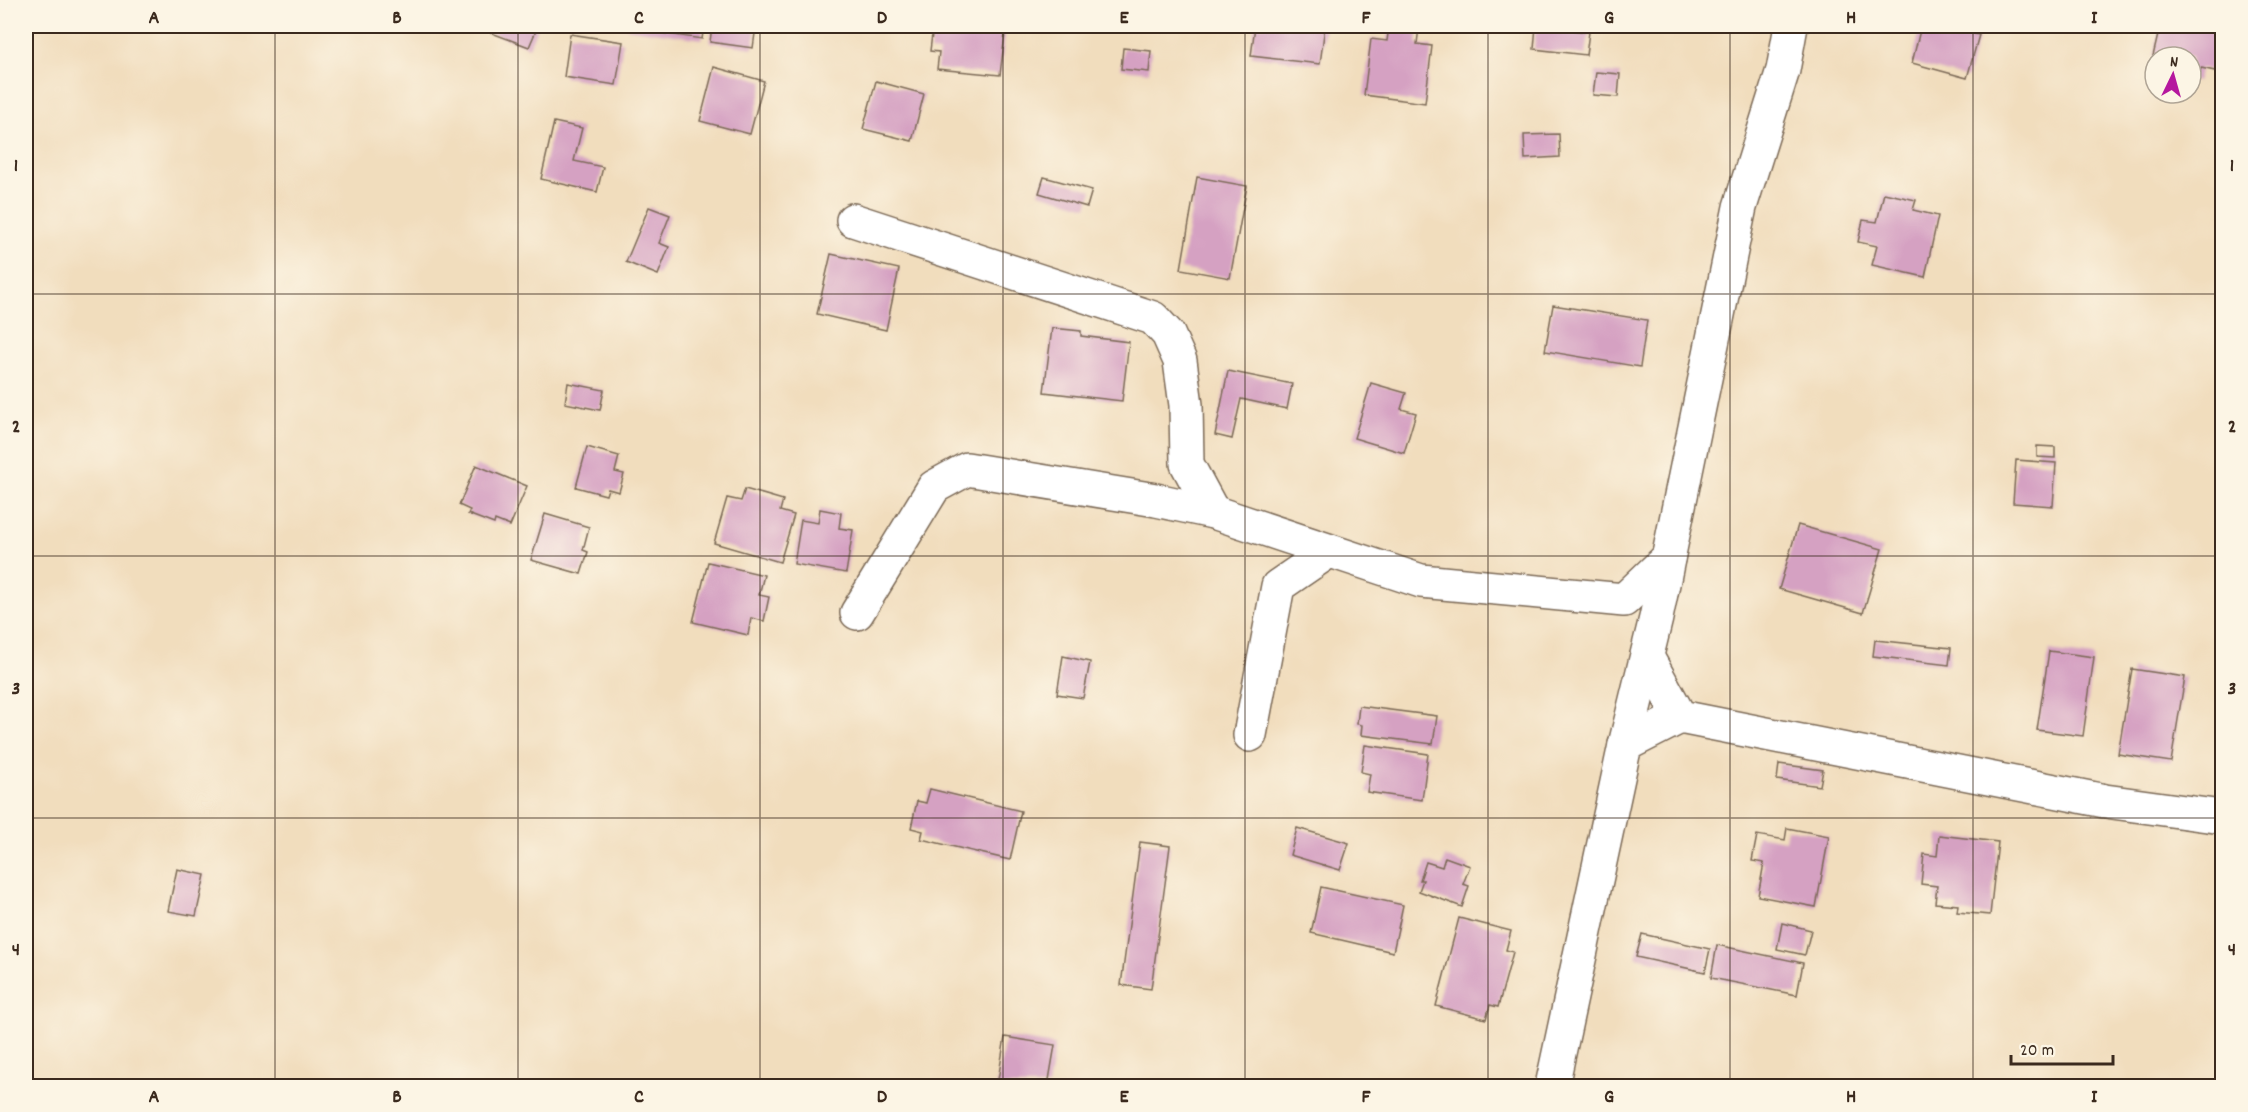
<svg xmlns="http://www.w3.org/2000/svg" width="2248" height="1112" viewBox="0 0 2248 1112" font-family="Dekko,sans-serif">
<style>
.building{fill:#d5a1c2}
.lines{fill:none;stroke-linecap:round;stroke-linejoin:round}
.street-casing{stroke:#7b6956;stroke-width:36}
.street{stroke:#fff;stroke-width:33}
.grid{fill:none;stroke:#3b2a1e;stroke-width:1.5;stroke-opacity:0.55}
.neatline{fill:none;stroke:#3b2a1e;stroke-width:2}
.grid-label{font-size:20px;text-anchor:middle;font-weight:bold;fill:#3b2a1e}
</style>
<rect width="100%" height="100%" fill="#fcf5e5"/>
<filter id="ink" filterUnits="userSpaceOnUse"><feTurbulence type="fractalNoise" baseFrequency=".0167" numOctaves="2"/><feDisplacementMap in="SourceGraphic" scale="12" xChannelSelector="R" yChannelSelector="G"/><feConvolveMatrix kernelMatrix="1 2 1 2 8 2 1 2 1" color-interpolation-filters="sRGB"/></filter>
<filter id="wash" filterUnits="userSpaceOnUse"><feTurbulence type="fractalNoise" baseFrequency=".008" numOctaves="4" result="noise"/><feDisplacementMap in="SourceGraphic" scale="24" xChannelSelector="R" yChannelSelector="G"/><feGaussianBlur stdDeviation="1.35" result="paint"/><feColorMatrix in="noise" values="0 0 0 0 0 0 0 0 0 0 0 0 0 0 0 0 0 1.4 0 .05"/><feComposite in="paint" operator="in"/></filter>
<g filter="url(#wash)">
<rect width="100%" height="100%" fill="#f1ddbd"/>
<g id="blocks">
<g class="building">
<polygon points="486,26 538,26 529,47 484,30"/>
<polygon points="612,26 704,26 702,39"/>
<polygon points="712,26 756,26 753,48 710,42"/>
<polygon points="933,26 1006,26 1000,75 937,69 939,52 930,51"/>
<polygon points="1255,26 1325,26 1320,64 1251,56"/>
<polygon points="1389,26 1419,27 1417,44 1432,46 1425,103 1364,95 1371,39 1387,41"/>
<polygon points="1536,26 1589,32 1586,55 1534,49"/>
<polygon points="1921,26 1943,26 1979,35 1967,78 1912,63"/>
<polygon points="2160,26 2222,26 2222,42 2215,71 2201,68 2197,82 2191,80 2191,57 2153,56"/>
<polygon points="570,34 623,42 616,85 564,77"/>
<polygon points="1123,48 1151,51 1149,72 1121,69"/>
<polygon points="714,67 764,81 750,134 700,121"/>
<polygon points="1596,72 1620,74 1618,97 1593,95"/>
<polygon points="876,81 924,94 912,141 863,129"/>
<polygon points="554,122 582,128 574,161 603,167 597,192 541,179"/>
<polygon points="1559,134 1560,157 1525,159 1524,135"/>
<polygon points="1044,177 1092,190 1087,207 1039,193"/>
<polygon points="1197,177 1247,186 1230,278 1181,269"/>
<polygon points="1884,193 1916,200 1913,210 1938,216 1925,277 1872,265 1877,246 1858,242 1863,220 1877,222"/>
<polygon points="649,207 670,215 659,243 669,247 658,275 626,262"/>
<polygon points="831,254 899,269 886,330 817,314"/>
<polygon points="1553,305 1647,320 1640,367 1545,351"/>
<polygon points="1052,328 1081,331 1081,336 1129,342 1122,401 1044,392"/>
<polygon points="1228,371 1292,384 1287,409 1241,399 1232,439 1215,435"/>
<polygon points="568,383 604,390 600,410 565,403"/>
<polygon points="1371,383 1406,393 1401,409 1416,413 1404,453 1354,438"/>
<polygon points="2037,446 2055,447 2055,458 2037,457"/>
<polygon points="587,447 619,456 615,472 624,474 619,492 608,489 606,495 576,487"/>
<polygon points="2016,460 2056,463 2053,506 2013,503"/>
<polygon points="476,465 527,486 510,526 495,520 494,524 468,514 470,510 459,505"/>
<polygon points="745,489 783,500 780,511 794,515 780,562 714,543 727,498 741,501"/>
<polygon points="820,509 841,513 839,528 853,530 846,573 794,564 801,520 818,523"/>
<polygon points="545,514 589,527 583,550 588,552 581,574 531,560"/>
<polygon points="1798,525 1882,549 1863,613 1779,589"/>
<polygon points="708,562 764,575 759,595 769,597 764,621 751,618 748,635 693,622"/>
<polygon points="1875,640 1951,648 1949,665 1873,656"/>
<polygon points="2049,651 2094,657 2083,736 2037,730"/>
<polygon points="1063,656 1090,662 1083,698 1057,694"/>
<polygon points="2132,669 2185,677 2171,762 2118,754"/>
<polygon points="1359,706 1437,716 1433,744 1361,735 1362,725 1357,724"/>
<polygon points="1365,745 1428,754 1422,800 1367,792 1370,774 1361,772"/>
<polygon points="1779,764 1823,770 1820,786 1777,780"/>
<polygon points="930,789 1021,811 1010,860 921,839 923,831 911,828 917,801 926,803"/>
<polygon points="1297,828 1349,843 1340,870 1290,855"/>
<polygon points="1787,828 1829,836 1816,907 1758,896 1764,863 1752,861 1757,835 1785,840"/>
<polygon points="1939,835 1998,842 1990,915 1957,912 1958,905 1935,903 1937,886 1921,884 1924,854 1937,856"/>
<polygon points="1140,842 1170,846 1151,989 1121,985"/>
<polygon points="1445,857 1470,866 1463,884 1469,886 1462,907 1419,891 1423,880 1420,880 1426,862 1442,867"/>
<polygon points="177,869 205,875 196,916 168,911"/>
<polygon points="1321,887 1403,905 1393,952 1311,933"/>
<polygon points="1459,918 1511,931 1506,950 1513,952 1498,1007 1490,1005 1486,1019 1436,1006"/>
<polygon points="1782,923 1811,930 1805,955 1777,949"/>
<polygon points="1642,934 1710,949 1705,972 1636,957"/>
<polygon points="1717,945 1803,963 1797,995 1711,978"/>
<polygon points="1005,1037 1055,1045 1048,1086 997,1086"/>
</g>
</g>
</g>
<g filter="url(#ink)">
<use href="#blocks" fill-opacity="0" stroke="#7b6956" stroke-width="1.5"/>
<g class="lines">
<defs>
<g id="street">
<polyline points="853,220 1153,318 1168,334 1180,361 1186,405 1187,464 1213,512"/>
<polyline points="857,613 934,487 967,469 1156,500 1213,512 1421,581 1624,600 1668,558"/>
<polyline points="1647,657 1680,717 2105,801 2222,817"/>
<polyline points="1250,735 1278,586 1329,551"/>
<polyline points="1625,745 1680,717"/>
<polyline points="1552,1086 1625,745 1656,618 1740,207 1783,70 1791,26"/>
</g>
</defs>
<use href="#street" class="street-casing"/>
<use href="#street" class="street"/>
</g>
</g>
<path class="grid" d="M275,26V1086M518,26V1086M760,26V1086M1003,26V1086M1245,26V1086M1488,26V1086M1730,26V1086M1973,26V1086M26,294H2222M26,556H2222M26,818H2222"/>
<rect width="2248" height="1112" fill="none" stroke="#fcf5e5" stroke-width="66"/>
<g transform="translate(2173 75) rotate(5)"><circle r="28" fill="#fcf5e5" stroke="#afa495" stroke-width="1.5"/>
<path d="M0-4.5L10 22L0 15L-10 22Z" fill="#b5179e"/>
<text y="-9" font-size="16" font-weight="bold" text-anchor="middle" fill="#3b2a1e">N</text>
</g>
<path d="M2011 1055v9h102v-9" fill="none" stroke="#3b2a1e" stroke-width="3"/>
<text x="2020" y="1055" font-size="18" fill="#3b2a1e" stroke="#fcf5e5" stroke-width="4.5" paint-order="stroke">20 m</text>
<rect x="33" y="33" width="2182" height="1046" class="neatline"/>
<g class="grid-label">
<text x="154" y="23">A</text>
<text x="397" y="23">B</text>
<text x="639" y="23">C</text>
<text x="882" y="23">D</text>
<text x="1124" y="23">E</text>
<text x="1366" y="23">F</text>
<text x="1609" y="23">G</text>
<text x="1851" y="23">H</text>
<text x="2094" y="23">I</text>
<text x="16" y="171">1</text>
<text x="2232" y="171">1</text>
<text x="16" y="432">2</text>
<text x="2232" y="432">2</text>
<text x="16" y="694">3</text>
<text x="2232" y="694">3</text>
<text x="16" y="955">4</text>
<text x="2232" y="955">4</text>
<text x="154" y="1102">A</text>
<text x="397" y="1102">B</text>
<text x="639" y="1102">C</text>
<text x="882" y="1102">D</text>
<text x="1124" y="1102">E</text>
<text x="1366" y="1102">F</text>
<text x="1609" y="1102">G</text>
<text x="1851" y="1102">H</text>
<text x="2094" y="1102">I</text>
</g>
</svg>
